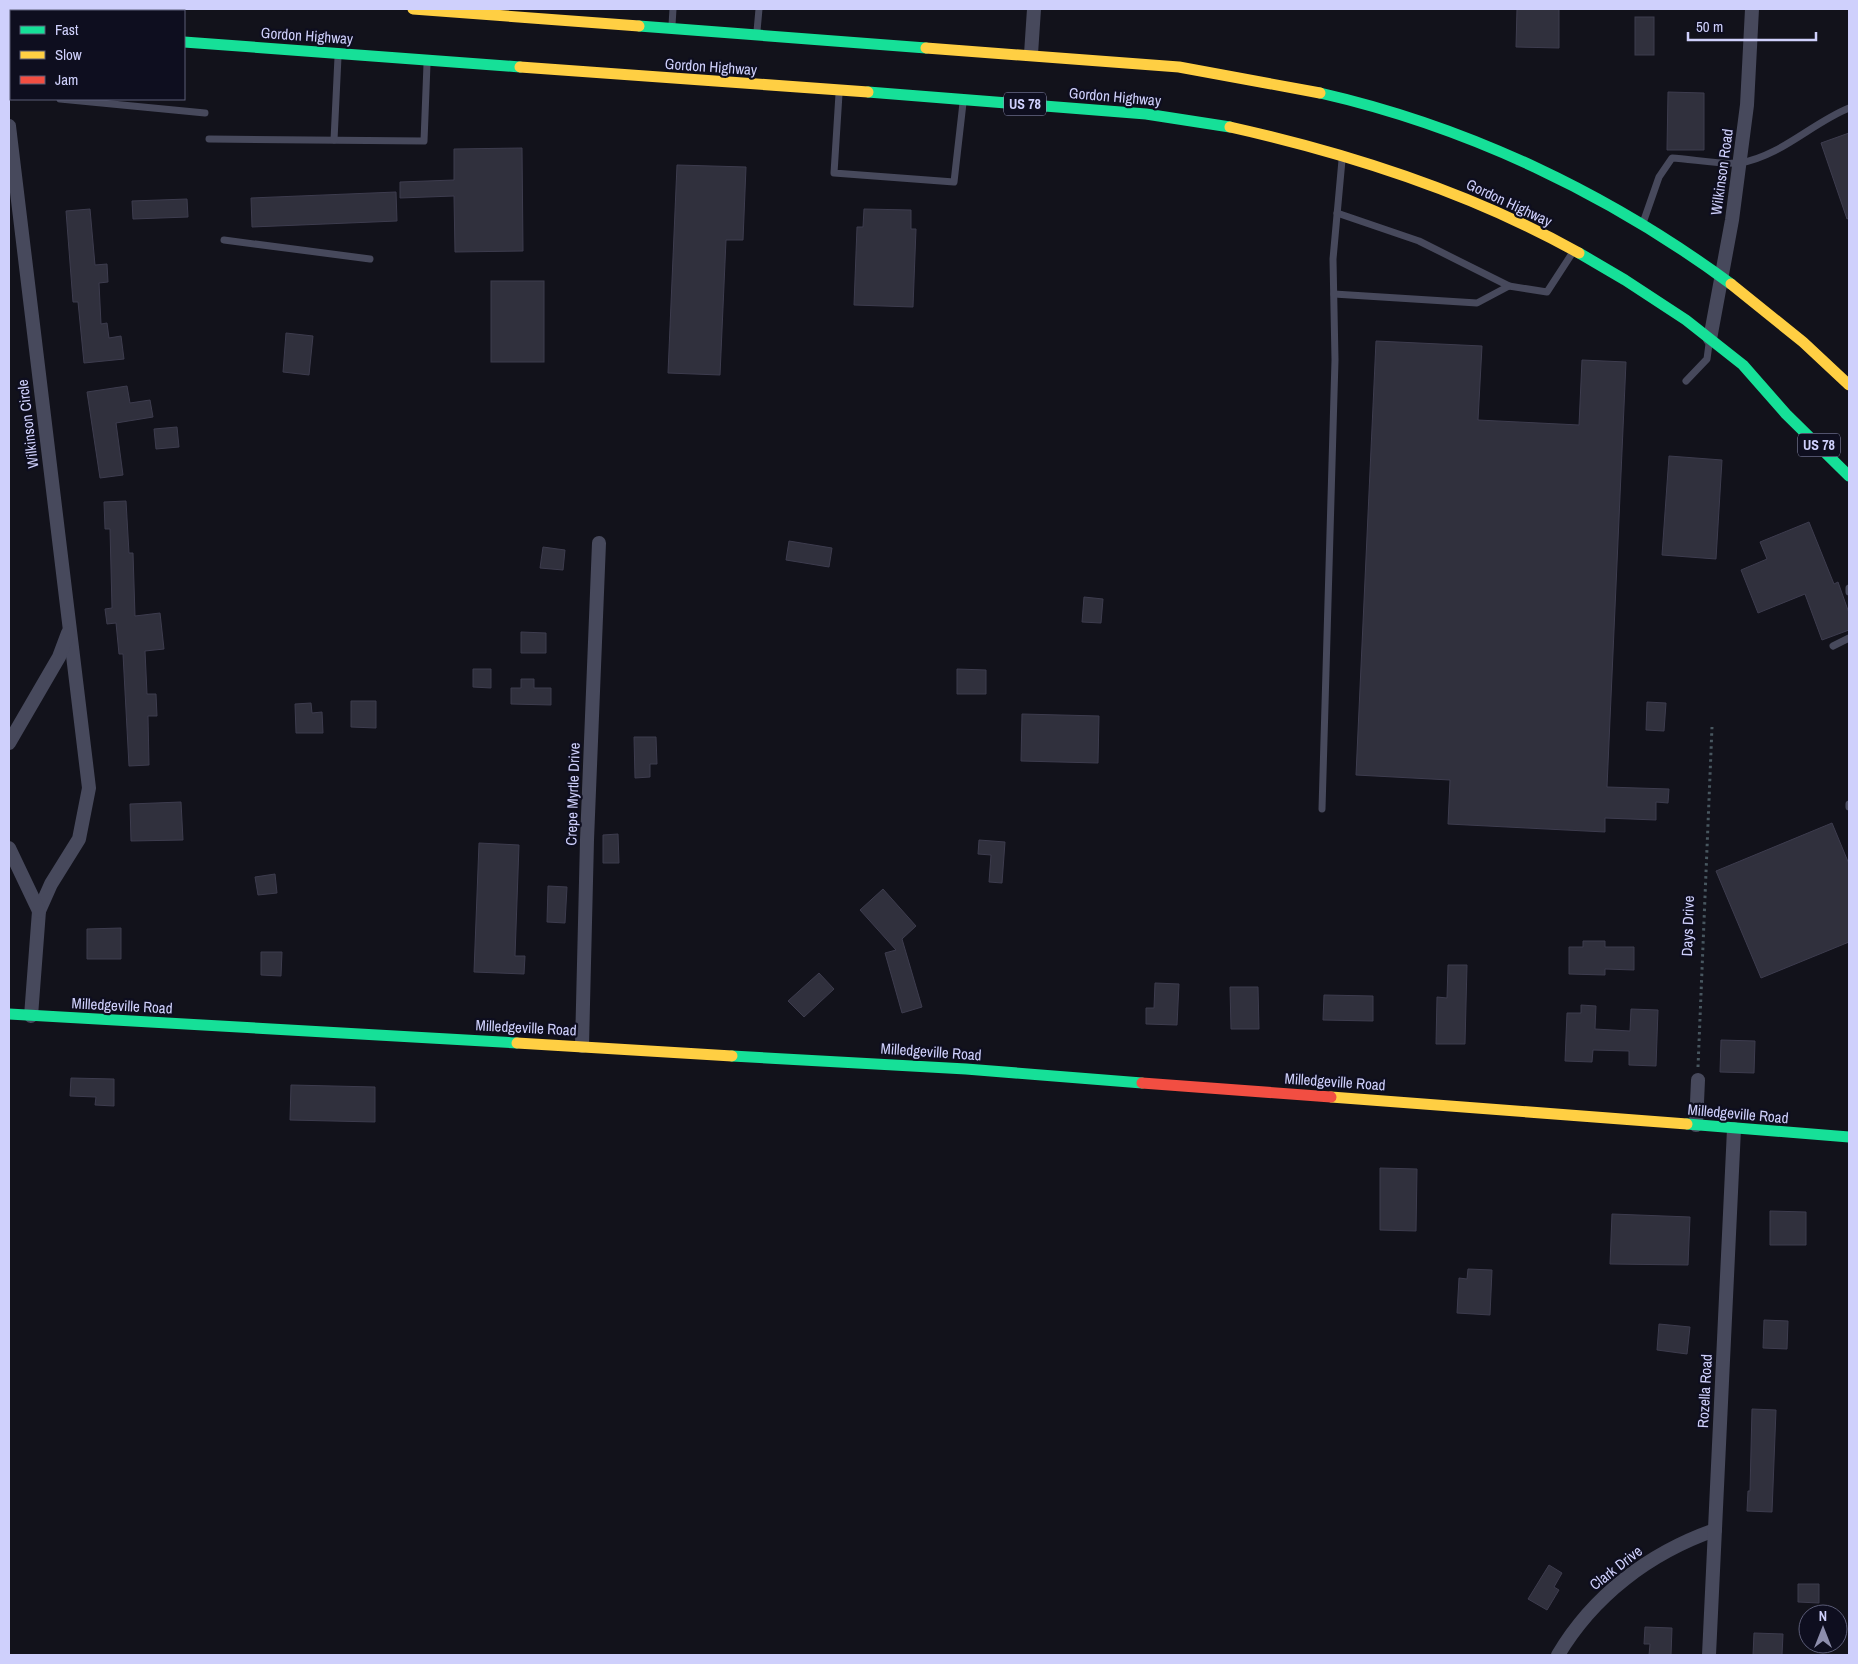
<svg xmlns="http://www.w3.org/2000/svg" width="1858" height="1664" viewBox="0 0 1858 1664" font-family="'Archivo Narrow',sans-serif">
<style>
.building{fill:#30303d;stroke:#3d3c4e}
.lines{fill:none;stroke-linecap:round;stroke-linejoin:round}
.path{stroke:#485760;stroke-width:3;stroke-dasharray:2.5 4;stroke-linecap:butt}
.lane{stroke:#47495c;stroke-width:7}
.street{stroke:#47495c;stroke-width:14}
.fast{stroke:#16e098;stroke-width:11}
.slow{stroke:#ffcf43;stroke-width:11}
.jam{stroke:#f24e42;stroke-width:11}
.labels{text-anchor:middle;stroke-width:4.5;stroke-linejoin:round;paint-order:stroke}
.shield{fill:#0e0e1f;stroke:#9596ba;stroke-width:1}
.shield-label{font-size:14px;font-weight:bold;fill:#cfd0fc}
.street-label{font-size:15px;fill:#cfd0fc;stroke:#0e0e1f}
</style>
<rect width="100%" height="100%" fill="#12121b"/>
<g class="building">
<polygon points="1517,9 1559,9 1559,48 1516,47"/>
<rect x="1635" y="17" width="19" height="38"/>
<polygon points="1668,92 1704,93 1704,150 1667,150"/>
<polygon points="1849,133 1849,218 1847,219 1821,143"/>
<polygon points="522,148 523,251 455,252 454,196 400,198 400,182 454,180 454,149"/>
<polygon points="677,165 746,167 743,240 726,240 720,375 668,373"/>
<polygon points="396,192 397,221 252,227 251,198"/>
<polygon points="187,199 188,217 133,219 132,201"/>
<polygon points="90,209 95,265 107,264 108,282 99,283 101,324 107,323 109,338 121,336 124,359 84,363 78,302 73,302 66,211"/>
<polygon points="864,209 911,210 911,229 916,229 913,307 854,305 857,227 863,227"/>
<rect x="491" y="281" width="53" height="81"/>
<polygon points="286,333 313,336 309,375 283,372"/>
<polygon points="1376,341 1482,346 1478,420 1579,425 1582,360 1626,362 1607,787 1669,789 1668,803 1656,802 1656,820 1605,818 1605,832 1448,824 1450,780 1356,775"/>
<polygon points="127,386 130,403 150,400 153,417 116,423 123,475 100,478 87,392"/>
<polygon points="177,427 179,447 156,449 154,429"/>
<polygon points="1669,456 1722,460 1716,559 1662,555"/>
<polygon points="126,501 129,553 133,553 135,616 160,613 164,649 145,651 147,694 156,694 157,716 148,716 149,765 129,766 123,654 119,654 116,623 107,624 105,609 112,608 110,529 105,529 104,502"/>
<polygon points="1809,522 1834,584 1838,582 1849,613 1849,630 1822,640 1805,594 1758,613 1741,570 1767,559 1760,542"/>
<polygon points="789,541 832,548 829,567 786,560"/>
<polygon points="543,547 565,550 563,570 540,568"/>
<polygon points="1084,597 1103,599 1101,623 1082,622"/>
<polygon points="521,632 546,633 546,653 521,653"/>
<polygon points="473,669 491,669 491,688 473,687"/>
<polygon points="957,669 986,670 986,694 957,694"/>
<polygon points="521,679 534,679 534,688 551,688 551,705 511,704 511,688 521,688"/>
<polygon points="351,701 376,701 376,728 351,727"/>
<polygon points="1647,702 1666,703 1664,731 1646,730"/>
<polygon points="311,703 312,713 322,712 323,733 296,733 295,704"/>
<polygon points="1022,714 1099,716 1098,763 1021,761"/>
<polygon points="634,737 656,737 657,764 650,764 650,777 635,778"/>
<polygon points="181,802 183,840 131,841 130,804"/>
<polygon points="1832,823 1849,864 1849,942 1761,978 1716,871"/>
<polygon points="618,834 619,863 603,863 603,835"/>
<polygon points="979,840 1005,842 1002,883 989,882 991,855 978,854"/>
<polygon points="479,843 519,845 515,956 525,956 524,974 474,972"/>
<polygon points="275,874 277,893 258,895 255,877"/>
<polygon points="548,886 567,887 565,923 547,922"/>
<polygon points="883,889 916,926 902,939 922,1007 902,1013 885,953 896,950 860,910"/>
<polygon points="121,928 121,959 87,959 87,929"/>
<polygon points="1583,941 1605,941 1605,947 1634,947 1634,970 1605,969 1605,975 1569,974 1569,947 1583,947"/>
<polygon points="261,952 282,952 281,976 261,975"/>
<polygon points="1448,965 1467,965 1465,1044 1436,1044 1437,997 1447,998"/>
<polygon points="819,973 834,989 804,1017 788,1001"/>
<polygon points="1155,983 1179,984 1177,1025 1146,1024 1146,1008 1154,1008"/>
<polygon points="1230,987 1258,987 1259,1029 1231,1029"/>
<polygon points="1324,995 1373,996 1373,1021 1323,1020"/>
<polygon points="1581,1005 1596,1006 1595,1029 1630,1031 1631,1009 1658,1010 1656,1066 1629,1065 1629,1051 1593,1050 1592,1062 1565,1061 1567,1013 1581,1013"/>
<polygon points="1721,1040 1755,1041 1754,1073 1720,1072"/>
<polygon points="71,1078 114,1079 114,1106 95,1105 96,1097 70,1096"/>
<polygon points="291,1085 375,1087 375,1122 290,1120"/>
<polygon points="1380,1168 1417,1169 1416,1231 1380,1230"/>
<polygon points="1770,1211 1806,1212 1806,1245 1770,1245"/>
<polygon points="1612,1214 1690,1217 1688,1265 1610,1264"/>
<polygon points="1468,1269 1492,1270 1490,1315 1457,1313 1459,1278 1467,1279"/>
<polygon points="1764,1320 1788,1321 1787,1349 1763,1348"/>
<polygon points="1659,1324 1690,1327 1687,1354 1657,1350"/>
<polygon points="1752,1409 1776,1410 1772,1512 1747,1511 1748,1491 1750,1491"/>
<polygon points="1549,1565 1562,1573 1554,1587 1559,1590 1547,1610 1528,1599"/>
<polygon points="1798,1584 1819,1584 1819,1603 1798,1602"/>
<polygon points="1645,1627 1672,1628 1671,1655 1649,1655 1650,1644 1644,1644"/>
<polygon points="1754,1633 1783,1634 1782,1655 1753,1655"/>
</g>
<g class="lines">
<polyline class="path" points="1698,1067 1712,727"/>
<g class="lane">
<polyline points="672,25 673,9"/>
<polyline points="757,31 759,9"/>
<polyline points="9,94 11,94"/>
<polyline points="839,94 834,173 954,182 963,103"/>
<polyline points="60,99 205,113"/>
<polyline points="209,139 424,141 427,64"/>
<polyline points="334,140 338,57"/>
<polyline points="1337,213 1419,241 1509,286"/>
<path d="M1644,220L1659,177L1672,158C1691,159 1723,165 1740,163C1781,156 1812,123 1849,108"/>
<polyline points="224,240 370,259"/>
<polyline points="1334,294 1477,303 1509,286 1547,292 1571,255"/>
<polyline points="1686,381 1707,359 1709,344"/>
<polyline points="1849,588 1849,592"/>
<polyline points="1833,646 1849,638"/>
<polyline points="1849,804 1849,807"/>
<polyline points="1322,809 1335,360 1333,259 1342,160"/>
</g>
<g class="street">
<polyline points="1031,54 1034,9"/>
<polyline points="9,126 89,788 79,839 51,884 39,911 31,1016"/>
<polyline points="1710,339 1732,220 1747,105 1752,9"/>
<polyline points="9,743 59,657 68,633"/>
<polyline points="9,848 39,911"/>
<polyline points="582,1046 587,840 599,543"/>
<polyline points="1696,1125 1698,1080"/>
<path d="M1558,1655C1593,1596 1649,1553 1715,1530"/>
<polyline points="1709,1655 1734,1129"/>
</g>
<g class="fast">
<polyline points="639,26 926,48"/>
<polyline points="184,42 520,67"/>
<polyline points="868,92 1146,114 1230,127"/>
<path d="M1320,93C1469,127 1609,194 1731,284"/>
<polyline points="1579,253 1625,280 1686,320 1743,365 1786,414 1849,476"/>
<polyline points="9,1014 517,1043"/>
<polyline points="732,1056 966,1069 1142,1083"/>
<polyline points="1687,1124 1849,1137"/>
</g>
<g class="slow">
<polyline points="413,9 639,26"/>
<polyline points="926,48 1179,67 1320,93"/>
<polyline points="520,67 868,92"/>
<path d="M1230,127C1351,154 1470,192 1579,253"/>
<polyline points="1731,284 1803,342 1849,385"/>
<polyline points="517,1043 732,1056"/>
<polyline points="1331,1097 1687,1124"/>
</g>
<g class="jam">
<polyline points="9,30 11,30"/>
<polyline points="1142,1083 1331,1097"/>
</g>
</g>
<g class="labels">
<g class="shield">
<rect x="1004" y="92.5" width="42" height="23" rx="4"/>
<rect x="1798" y="433.5" width="42" height="23" rx="4"/>
</g>
<g class="shield-label">
<text x="1025" y="109">US 78</text>
<text x="1819" y="450">US 78</text>
</g>
<g class="street-label">
<text transform="translate(307 36) rotate(4)" y="5">Gordon Highway</text>
<text transform="translate(711 67) rotate(4)" y="5">Gordon Highway</text>
<text transform="translate(1115 97) rotate(5)" y="5">Gordon Highway</text>
<text transform="translate(1722 172) rotate(-82)" y="5">Wilkinson Road</text>
<text transform="translate(1509 203) rotate(25)" y="5">Gordon Highway</text>
<text transform="translate(28 424) rotate(-97)" y="5">Wilkinson Circle</text>
<text transform="translate(573 794) rotate(-88)" y="5">Crepe Myrtle Drive</text>
<text transform="translate(1688 926) rotate(-88)" y="5">Days Drive</text>
<text transform="translate(122 1006) rotate(3)" y="5">Milledgeville Road</text>
<text transform="translate(526 1028) rotate(3)" y="5">Milledgeville Road</text>
<text transform="translate(931 1052) rotate(4)" y="5">Milledgeville Road</text>
<text transform="translate(1335 1082) rotate(4)" y="5">Milledgeville Road</text>
<text transform="translate(1738 1114) rotate(5)" y="5">Milledgeville Road</text>
<text transform="translate(1705 1391) rotate(-87)" y="5">Rozella Road</text>
<text transform="translate(1616 1568) rotate(-38)" y="5">Clark Drive</text>
</g>
</g>
<rect width="1858" height="1664" fill="none" stroke="#cfd0fc" stroke-width="20"/>
<rect x="10" y="10" width="175" height="90" fill="#0e0e1f" stroke="#5b5c77"/>
<rect x="20" y="26" width="25" height="8" fill="#16e098" stroke="#5b5c77"/>
<text x="55" y="35" font-size="15" fill="#cfd0fc">Fast</text>
<rect x="20" y="51" width="25" height="8" fill="#ffcf43" stroke="#5b5c77"/>
<text x="55" y="60" font-size="15" fill="#cfd0fc">Slow</text>
<rect x="20" y="76" width="25" height="8" fill="#f24e42" stroke="#5b5c77"/>
<text x="55" y="85" font-size="15" fill="#cfd0fc">Jam</text>
<g transform="translate(1823 1629)"><circle r="24" fill="#0e0e1f" stroke="#5b5c77"/>
<path d="M0-4L9 19L0 12L-9 19Z" fill="#8d8ead"/>
<text y="-8" font-size="14" font-weight="bold" text-anchor="middle" fill="#cfd0fc">N</text>
</g>
<path d="M1688 32v8h128v-8" fill="none" stroke="#cfd0fc" stroke-width="2.5"/>
<text x="1696" y="32" font-size="15" fill="#cfd0fc" stroke="#0e0e1f" stroke-width="4" paint-order="stroke">50 m</text>
</svg>
